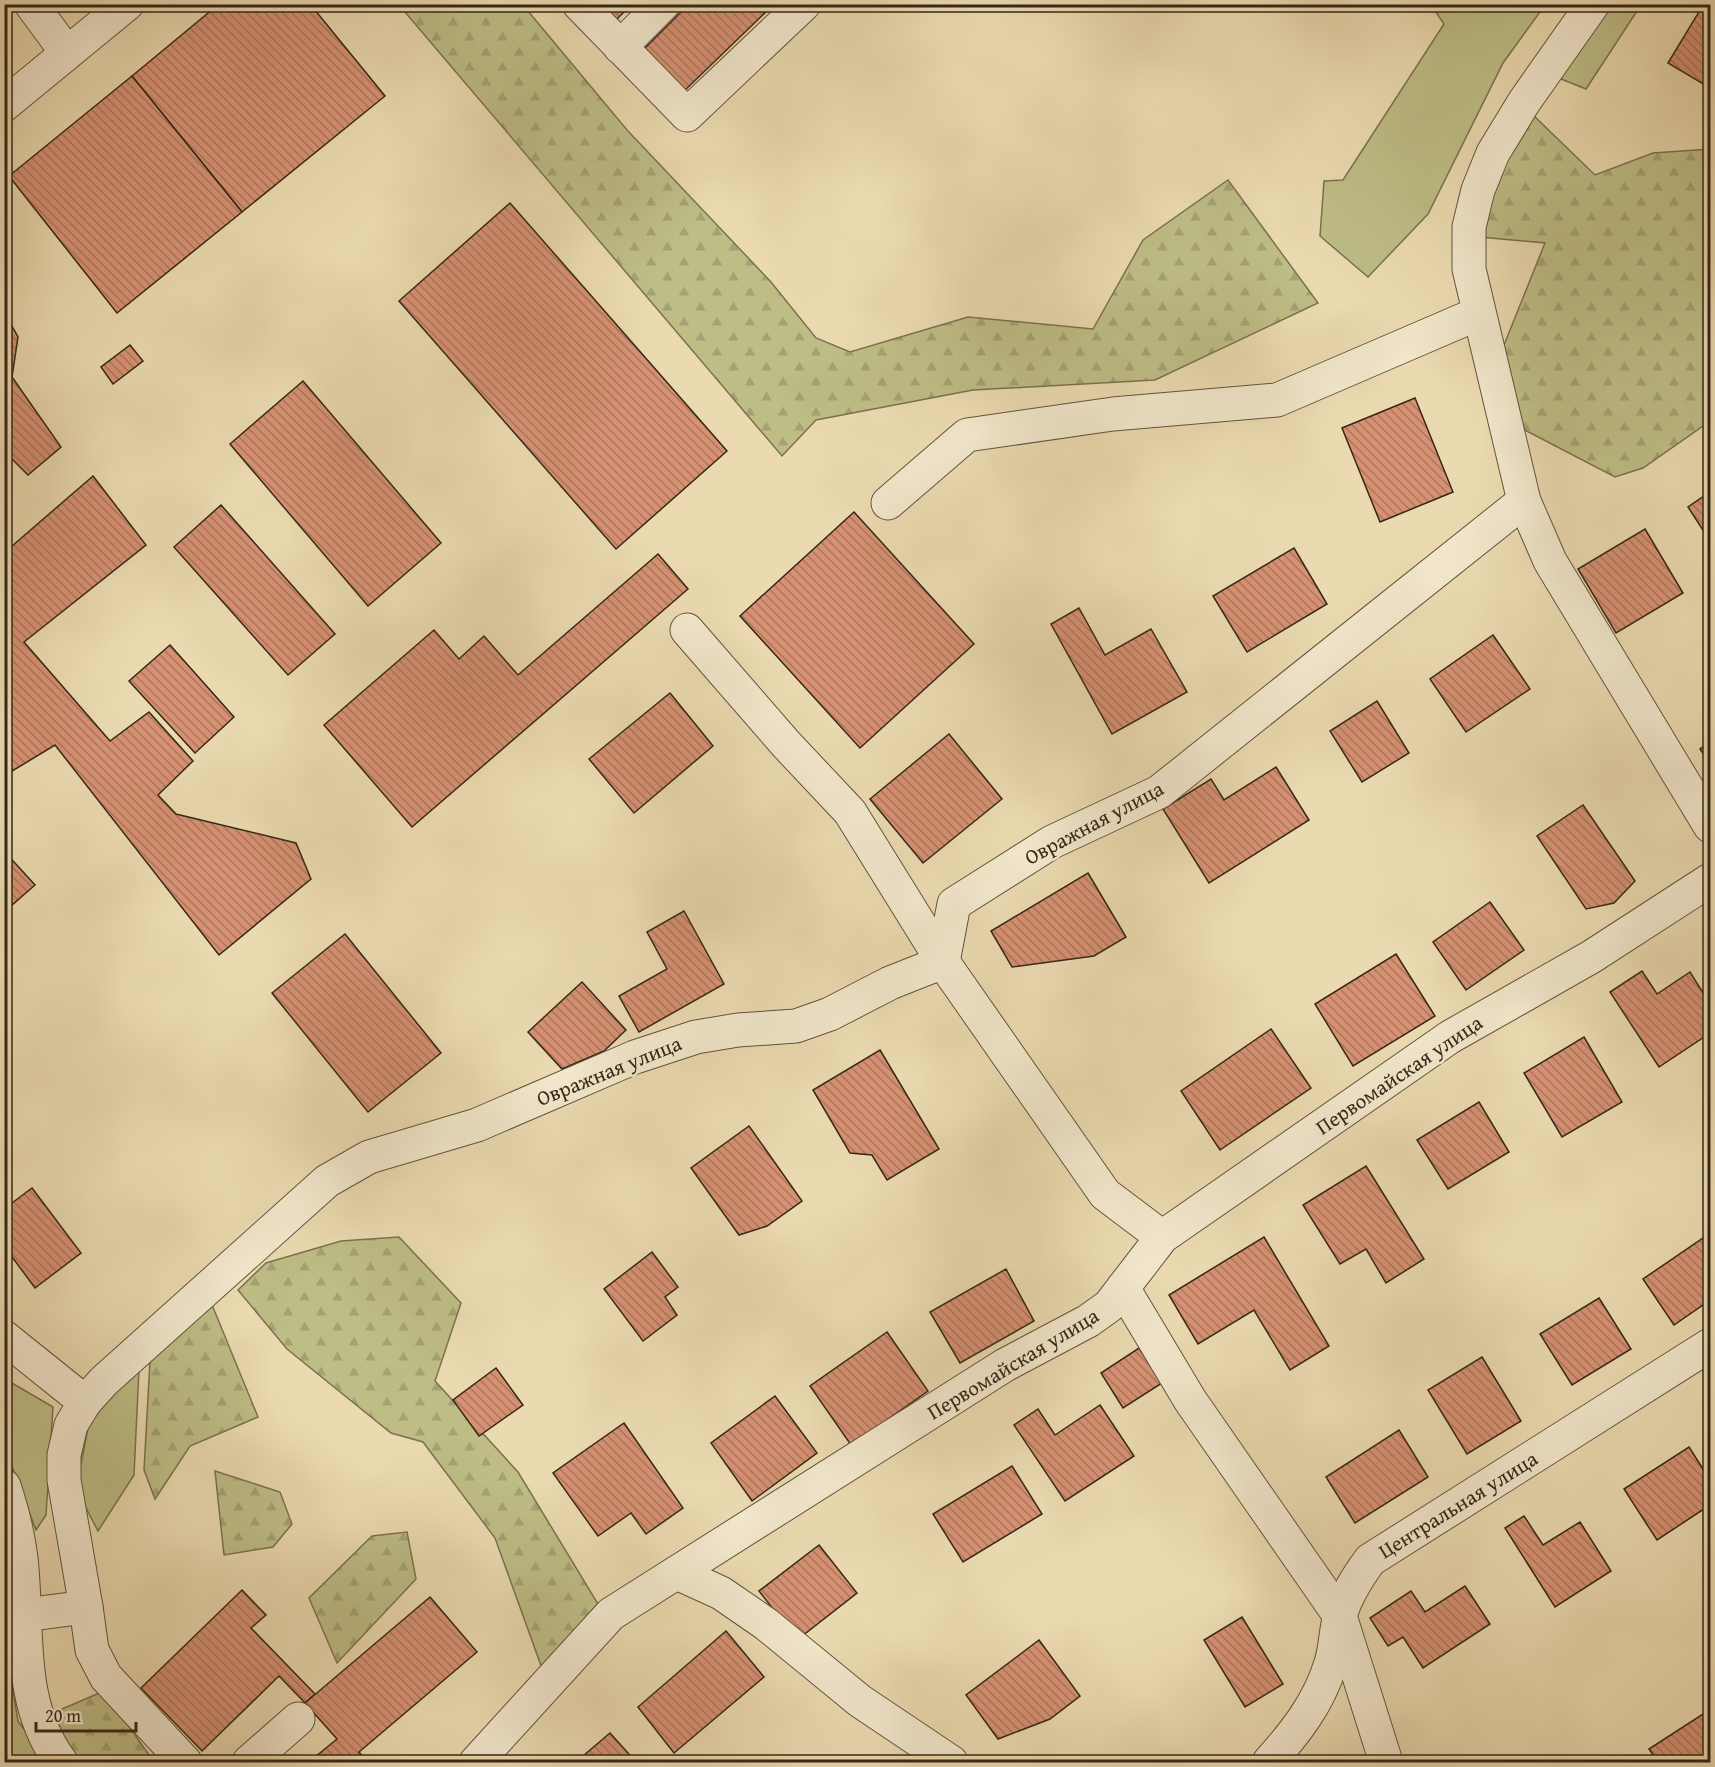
<svg xmlns="http://www.w3.org/2000/svg" width="1715" height="1767" viewBox="0 0 1715 1767" font-family="'Gentium Book Plus',serif">
<style>
.green{fill:#bebd86;stroke:#7a724f;stroke-width:1.5}
.forest{fill:url(#forest-firs);stroke:#7a724f;stroke-width:1.5}
.building{fill:url(#building-back-hatch);stroke:#352718;stroke-width:1.5}
.lines{fill:none;stroke-linecap:round;stroke-linejoin:round}
.minor-casing{stroke:#62543e;stroke-width:35}
.minor{stroke:#f2e7cc;stroke-width:33}
.labels{text-anchor:middle;stroke-width:5;stroke-linejoin:round;paint-order:stroke}
.street-label{font-size:21px;fill:#352718;stroke:#f2e7cc}
</style>
<defs>
<pattern id="forest-firs" width="22" height="20" patternUnits="userSpaceOnUse" patternTransform="scale(1.5)"><rect width="22" height="20" fill="#bebd86"/><path d="M5 1l3.5 6h-7zM16 11l3.5 6h-7z" fill="#a4a273"/></pattern>
<pattern id="building-back-hatch" width="6" height="6" patternUnits="userSpaceOnUse" patternTransform="scale(1.5)"><rect width="6" height="6" fill="#d69173"/><path d="M-1 5l2 2M0 0l6 6M5-1l2 2" fill="none" stroke="#ae765d"/></pattern>
</defs>
<rect width="100%" height="100%" fill="#ebdab0"/>
<filter id="stains"><feTurbulence type="fractalNoise" baseFrequency=".00333" numOctaves="4"/><feColorMatrix values="0 0 0 0 .2 0 0 0 0 .09 0 0 0 0 .02 0 0 0 .5 -.17"/></filter>
<radialGradient id="worn" r=".72"><stop offset=".6" stop-color="#630" stop-opacity="0"/><stop offset="1" stop-color="#630" stop-opacity=".3"/></radialGradient>
<g class="green">
<polygon points="1431,5 1545,5 1503,63 1428,214 1368,277 1320,236 1324,181 1343,180 1444,24"/>
<polygon points="1599,5 1641,5 1586,89 1551,75"/>
<polygon points="139,1369 134,1475 98,1531 76,1489 90,1418"/>
<polygon points="5,1379 53,1407 46,1515 36,1530 5,1448"/>
<polygon points="4,1637 18,1721 48,1762 5,1762"/>
</g>
<g class="forest">
<polygon points="399,5 523,5 627,130 771,282 816,338 850,352 968,317 1093,329 1143,240 1228,180 1318,303 1155,380 973,390 816,420 782,456"/>
<polygon points="1534,116 1595,175 1653,153 1710,149 1710,421 1643,468 1615,477 1519,427 1504,345 1545,243 1480,237 1496,174"/>
<polygon points="399,1237 461,1303 435,1381 518,1472 601,1609 543,1671 495,1538 423,1442 391,1433 287,1349 238,1290 266,1263 341,1241"/>
<polygon points="210,1300 258,1417 190,1446 155,1499 144,1470 150,1361"/>
<polygon points="215,1471 280,1492 292,1524 273,1547 224,1555"/>
<polygon points="407,1532 416,1579 337,1663 309,1598 372,1536"/>
<polygon points="104,1691 154,1762 81,1762 48,1715"/>
</g>
<g class="building">
<polygon points="219,4 310,4 385,96 242,212 132,76"/>
<polygon points="596,4 632,4 612,24"/>
<polygon points="689,4 774,4 682,93 643,50"/>
<polygon points="1700,10 1710,17 1710,88 1668,63"/>
<polygon points="132,76 242,212 117,313 9,176"/>
<polygon points="510,203 727,451 616,549 399,301"/>
<polygon points="4,312 18,337 12,377 61,447 28,475 4,451"/>
<polygon points="130,345 143,361 113,384 101,367"/>
<polygon points="303,381 441,543 368,606 230,444"/>
<polygon points="1415,398 1453,492 1380,522 1342,428"/>
<polygon points="93,476 146,545 24,642 110,741 149,712 193,761 158,795 176,814 296,843 311,879 219,955 55,745 4,776 4,553"/>
<polygon points="1710,492 1710,541 1688,507"/>
<polygon points="221,505 335,634 288,675 174,547"/>
<polygon points="854,512 974,644 860,748 740,616"/>
<polygon points="1645,529 1683,593 1616,633 1578,569"/>
<polygon points="1294,548 1327,604 1247,652 1213,596"/>
<polygon points="658,554 688,589 412,827 324,725 434,630 459,659 484,636 518,675"/>
<polygon points="1079,608 1105,655 1151,629 1187,692 1112,734 1051,624"/>
<polygon points="1493,635 1530,689 1466,732 1430,679"/>
<polygon points="170,645 234,717 195,753 129,681"/>
<polygon points="670,693 713,746 634,813 589,759"/>
<polygon points="1377,701 1409,753 1362,782 1330,731"/>
<polygon points="949,734 1002,799 923,863 870,799"/>
<polygon points="1710,742 1710,764 1700,749"/>
<polygon points="1276,767 1309,820 1209,883 1163,809 1211,779 1224,800"/>
<polygon points="1583,805 1635,881 1614,903 1586,909 1537,836"/>
<polygon points="4,851 35,885 4,912"/>
<polygon points="1088,873 1126,937 1094,956 1012,967 991,931"/>
<polygon points="1490,902 1524,950 1466,990 1433,942"/>
<polygon points="684,911 724,984 639,1032 619,996 667,969 647,932"/>
<polygon points="345,934 441,1053 368,1112 272,993"/>
<polygon points="1396,954 1435,1016 1353,1066 1315,1004"/>
<polygon points="1642,971 1657,994 1690,972 1710,1004 1710,1033 1659,1067 1610,992"/>
<polygon points="582,982 626,1030 604,1051 562,1069 528,1032"/>
<polygon points="1271,1029 1311,1088 1220,1150 1181,1091"/>
<polygon points="1584,1037 1622,1102 1562,1137 1524,1073"/>
<polygon points="880,1050 939,1149 887,1180 872,1155 850,1153 813,1090"/>
<polygon points="1479,1102 1509,1152 1448,1189 1417,1140"/>
<polygon points="749,1126 802,1201 767,1226 739,1235 691,1168"/>
<polygon points="1366,1166 1424,1259 1386,1283 1366,1249 1340,1264 1303,1205"/>
<polygon points="32,1188 81,1253 35,1288 4,1246 4,1209"/>
<polygon points="1709,1234 1710,1300 1674,1325 1643,1279"/>
<polygon points="1264,1237 1329,1346 1290,1370 1254,1310 1198,1344 1169,1295"/>
<polygon points="652,1252 678,1287 665,1297 677,1315 643,1341 604,1289"/>
<polygon points="1006,1269 1034,1321 960,1363 930,1312"/>
<polygon points="1599,1298 1631,1349 1572,1385 1540,1334"/>
<polygon points="887,1332 928,1391 851,1445 810,1386"/>
<polygon points="1139,1348 1162,1383 1123,1408 1101,1373"/>
<polygon points="1482,1357 1521,1421 1467,1454 1428,1390"/>
<polygon points="496,1368 523,1405 479,1436 453,1400"/>
<polygon points="775,1396 817,1453 752,1501 711,1443"/>
<polygon points="1100,1405 1134,1456 1065,1501 1014,1425 1038,1409 1055,1435"/>
<polygon points="624,1423 683,1508 646,1534 631,1513 598,1536 553,1473"/>
<polygon points="1399,1430 1428,1477 1355,1523 1326,1477"/>
<polygon points="1689,1447 1710,1480 1710,1505 1657,1540 1624,1489"/>
<polygon points="1012,1466 1042,1514 963,1562 933,1514"/>
<polygon points="1524,1516 1543,1545 1580,1522 1611,1571 1555,1607 1505,1528"/>
<polygon points="819,1545 857,1593 797,1640 759,1591"/>
<polygon points="1465,1586 1490,1624 1423,1668 1403,1637 1388,1646 1370,1618 1411,1591 1425,1612"/>
<polygon points="242,1590 266,1615 251,1628 315,1694 305,1703 279,1676 202,1751 141,1688"/>
<polygon points="430,1597 477,1652 359,1752 367,1762 309,1762 337,1739 305,1703"/>
<polygon points="1242,1617 1283,1684 1245,1707 1204,1640"/>
<polygon points="726,1631 764,1677 674,1753 638,1707"/>
<polygon points="1039,1640 1080,1696 1050,1719 998,1739 966,1695"/>
<polygon points="1706,1712 1710,1720 1710,1762 1658,1762 1649,1749"/>
<polygon points="610,1733 636,1762 576,1762"/>
</g>
<g class="lines">
<defs>
<g id="minor">
<polyline points="31,4 67,53"/>
<polyline points="579,4 687,115 804,4"/>
<polyline points="1593,4 1524,102 1493,153 1478,190 1469,227 1469,269 1524,501 1550,561 1710,826"/>
<polyline points="620,47 663,4"/>
<polyline points="4,105 127,4"/>
<polyline points="888,503 967,435 1113,414 1277,400 1477,314"/>
<polyline points="687,630 786,744 850,812 943,962 1105,1194 1162,1237"/>
<polyline points="1123,1288 1190,1400 1340,1616 1386,1762"/>
<polyline points="4,1337 85,1402"/>
<path d="M4,1486C12,1510 18,1534 21,1558C29,1628 16,1702 61,1762"/>
<polyline points="677,1573 721,1593 766,1624 860,1701 951,1762"/>
<polyline points="86,1607 92,1650 106,1677 185,1762"/>
<polyline points="24,1615 86,1607 64,1480 64,1455 71,1425 85,1402 104,1381 327,1181 369,1157 477,1125 635,1057 696,1037 738,1030 796,1026 830,1014 890,983 943,962 954,904 1052,842 1159,792 1524,501"/>
<polyline points="249,1762 298,1719"/>
<polyline points="476,1762 611,1614 1005,1365 1088,1321 1109,1306 1162,1237 1450,1037 1591,957 1710,880"/>
<path d="M1269,1762C1295,1733 1318,1704 1330,1666C1336,1650 1335,1632 1340,1616C1346,1595 1357,1578 1370,1560L1710,1345"/>
</g>
</defs>
<use href="#minor" class="minor-casing"/>
<use href="#minor" class="minor"/>
</g>
<g class="labels">
<g class="street-label">
<text transform="translate(1094 823) rotate(-28)" y="7">Овражная улица</text>
<text transform="translate(609 1071) rotate(-22)" y="7">Овражная улица</text>
<text transform="translate(1399 1075) rotate(-34)" y="7">Первомайская улица</text>
<text transform="translate(1013 1364) rotate(-31)" y="7">Первомайская улица</text>
<text transform="translate(1458 1505) rotate(-32)" y="7">Центральная улица</text>
</g>
</g>
<rect width="1715" height="1767" fill="none" stroke="#ebdab0" stroke-width="24"/>
<rect x="6" y="6" width="1703" height="1755" fill="none" stroke="#352718" stroke-width="3"/>
<rect x="12" y="12" width="1691" height="1743" fill="none" stroke="#352718" stroke-width="1.5"/>
<path d="M36 1722v9h100v-9" fill="none" stroke="#352718" stroke-width="3"/>
<text x="45" y="1722" font-size="18" fill="#352718" stroke="#f2e7cc" stroke-width="4.5" paint-order="stroke">20 m</text>
<rect width="100%" height="100%" filter="url(#stains)"/>
<rect width="100%" height="100%" fill="url(#worn)"/>
</svg>
